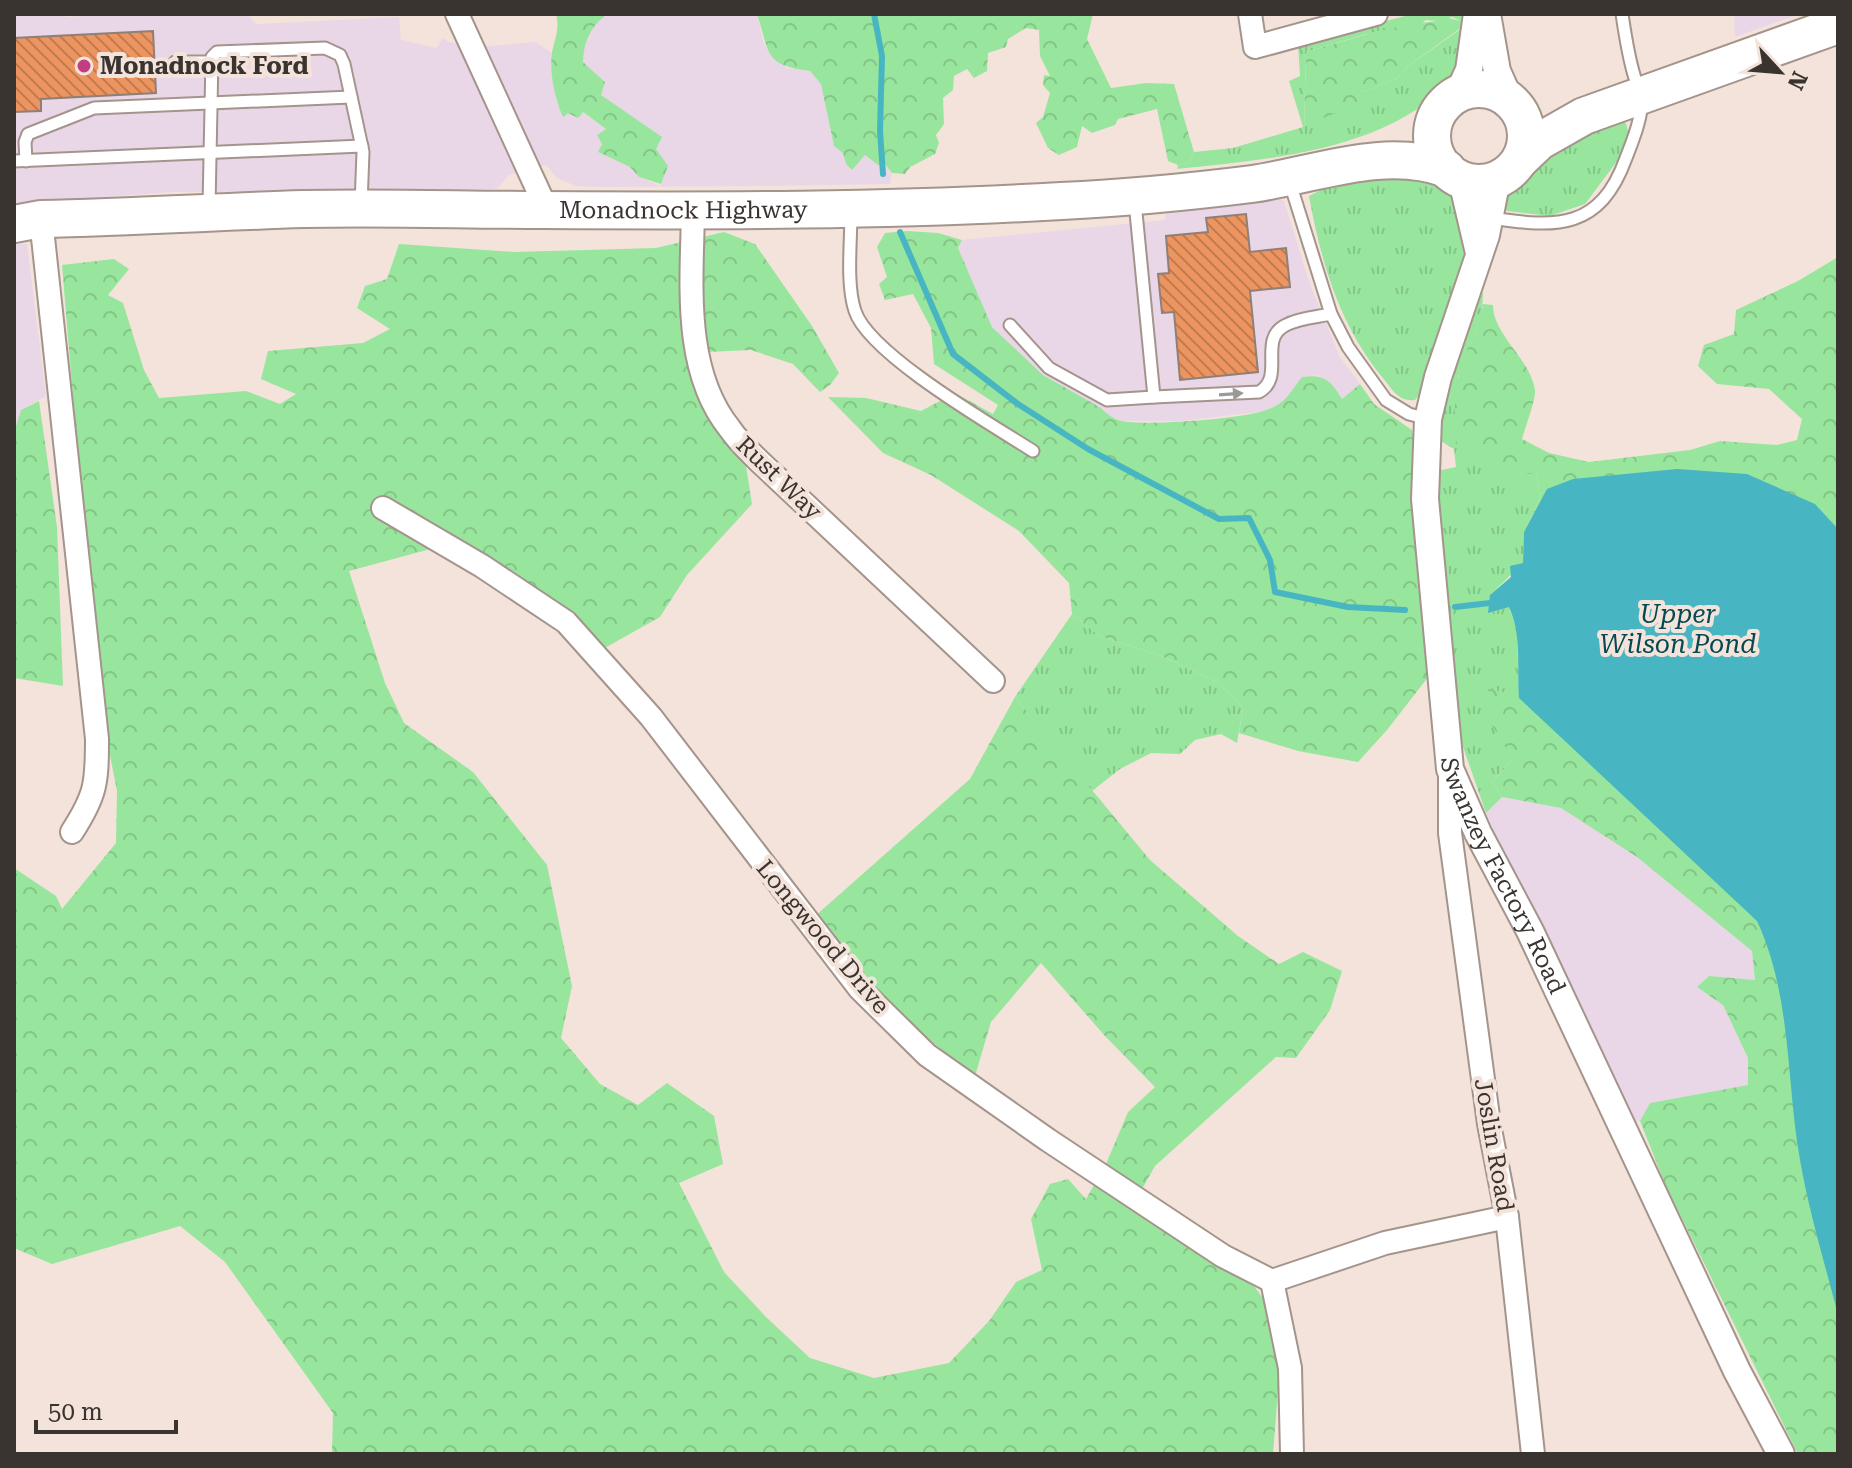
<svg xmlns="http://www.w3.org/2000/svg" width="1852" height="1468" viewBox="0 0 1852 1468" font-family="'Roboto Serif',serif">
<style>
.commercial{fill:#e9d7e8}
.grass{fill:url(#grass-tufts);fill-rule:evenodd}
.forest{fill:url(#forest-crowns)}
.water{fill:#48b6c2}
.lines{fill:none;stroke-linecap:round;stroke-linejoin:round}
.stream{stroke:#48b6c2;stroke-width:6}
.building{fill:url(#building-back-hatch);stroke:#8e7f77;stroke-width:2}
.service-casing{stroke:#a4948b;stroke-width:15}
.minor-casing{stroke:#a4948b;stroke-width:26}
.tertiary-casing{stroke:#a4948b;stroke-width:30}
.trunk-casing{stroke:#a4948b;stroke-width:40}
.service{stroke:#fff;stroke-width:11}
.minor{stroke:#fff;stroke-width:22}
.tertiary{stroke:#fff;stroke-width:26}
.trunk{stroke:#fff;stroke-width:36}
.oneway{fill:#9c9a98}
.poi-dot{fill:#c13e84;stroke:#f4e3da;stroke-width:3}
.labels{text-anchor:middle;stroke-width:8;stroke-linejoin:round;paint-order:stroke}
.poi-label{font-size:24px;font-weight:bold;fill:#3a3430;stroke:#f4e3da;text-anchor:start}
.street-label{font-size:24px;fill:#3a3430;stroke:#f4e3da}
.water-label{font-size:26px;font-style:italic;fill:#054a51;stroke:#f4e3da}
</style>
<defs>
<pattern id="grass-tufts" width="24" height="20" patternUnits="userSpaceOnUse" patternTransform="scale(2)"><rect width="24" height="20" fill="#98e59e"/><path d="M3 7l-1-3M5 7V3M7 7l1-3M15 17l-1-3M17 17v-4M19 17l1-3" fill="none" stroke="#84c588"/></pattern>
<pattern id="forest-crowns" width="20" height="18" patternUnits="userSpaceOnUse" patternTransform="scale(2)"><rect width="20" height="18" fill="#98e59e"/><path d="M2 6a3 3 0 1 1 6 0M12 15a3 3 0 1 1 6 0" fill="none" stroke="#84c588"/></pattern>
<pattern id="building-back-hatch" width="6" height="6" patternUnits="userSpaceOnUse" patternTransform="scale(2)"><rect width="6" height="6" fill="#ec9561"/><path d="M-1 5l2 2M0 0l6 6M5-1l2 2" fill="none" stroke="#c07a50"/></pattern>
</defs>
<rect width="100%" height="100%" fill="#f4e3da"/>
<g class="commercial">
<polygon points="14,14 60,14 68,17 101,14 247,14 256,24 399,17 401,40 437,48 442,38 449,42 488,46 536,42 552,53 556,100 564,116 568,113 578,117 582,112 606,129 599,153 630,167 639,177 660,186 668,166 614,104 601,95 605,82 583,62 583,51 594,24 603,17 603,14 757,14 764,45 787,68 810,71 821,84 834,146 843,153 846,164 852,170 864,155 878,165 885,164 892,173 890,184 759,186 601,187 576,186 557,178 546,165 509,175 498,188 480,191 172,192 14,204"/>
<polygon points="1734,14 1800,14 1735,37"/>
<polygon points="1280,199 1284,201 1310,284 1340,357 1360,384 1342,399 1317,375 1302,377 1290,397 1266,411 1182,421 1123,421 1108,415 1101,408 1043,375 992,327 958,248 962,240 1165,220 1166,214"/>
<polygon points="14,244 27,244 46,396 21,410 14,432"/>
<polygon points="1502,797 1561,808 1637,857 1752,951 1755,980 1709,976 1697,987 1723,1005 1748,1058 1748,1085 1650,1103 1640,1121 1632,1122 1518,889 1486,813"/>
</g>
<g class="grass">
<path d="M1413,14H1466C1463,33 1464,63 1451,79C1390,151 1264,160 1177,169L1178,165L1189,162L1194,152L1233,148L1303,127L1289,81L1300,76L1298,44ZM1452,17L1461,21L1462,28L1408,66L1396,79L1363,92L1304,126L1306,52L1366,34L1404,37L1426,20L1437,21Z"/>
<path d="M1623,122L1626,123L1629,135L1618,160L1585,204L1550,216L1507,211L1502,203C1532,146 1564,140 1623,122Z"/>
<path d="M1404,168L1450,183C1455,196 1462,211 1464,224C1471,269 1436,348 1422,392L1415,400C1398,402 1392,389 1382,377C1339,324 1321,262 1309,196L1327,187Z"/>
<path d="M1483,291L1482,317L1458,377L1537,473L1540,499L1524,532L1523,563L1490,595V603L1509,607L1517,630L1519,698L1513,759L1492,782L1502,797L1486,813L1462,744L1455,706L1437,471L1456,467L1454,449L1439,440C1442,383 1463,344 1483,291Z"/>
<polygon points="1072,614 1100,636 1159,655 1217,682 1243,708 1237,743 1221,734 1195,740 1180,754 1151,753 1120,769 1092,791 1015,697"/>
</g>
<g class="forest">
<path d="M556,14H603L604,17C590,27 583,45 583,62L605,82L601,95L662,137L656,149L668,166L661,184L639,177L630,167L598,152L602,144L597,135L606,129L583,112L578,118L568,113L563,117C555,99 549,73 552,52C555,38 560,29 556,14Z"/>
<path d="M757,14H1093L1087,39L1111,88L1146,83L1174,84L1194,152L1189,162L1178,165L1168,161L1157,109L1118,119L1115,125L1092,133L1082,126L1077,147L1059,155L1048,148L1036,123L1043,117L1050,93L1043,85L1044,75L1050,76L1040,56L1039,30L1026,28L1008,39L1006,47L988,53L987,71L974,78L967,69L954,76L953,90L943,98L944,124L936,135L939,143L935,154L910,167L905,174L892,173L885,164L878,165L865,155L852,170L846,164L843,153L834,146L821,84L810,71C763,65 770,53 757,14Z"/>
<polygon points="1440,16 1461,21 1462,27 1408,66 1396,79 1363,92 1362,102 1304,126 1306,52 1391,27 1399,28 1404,37 1412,24 1437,21"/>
<path d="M907,231L938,233L962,240L958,248L992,327L1043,375L1101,408C1107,414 1113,419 1122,421C1146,426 1243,419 1266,410C1287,403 1289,393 1302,377C1323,374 1331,380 1342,399L1360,384L1374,404L1412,430L1415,445L1429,676L1387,730L1358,762L1298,751L1239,733L1243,708L1217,682L1159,655L1100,636L1072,614L1069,583L1019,531L931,475L883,453L828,397L866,398L921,411L955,393L993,414L998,405L934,364L931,328L913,294L885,300L879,284L887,277L877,247L885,233Z"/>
<polygon points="724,232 755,244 812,326 839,373 830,385 820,392 793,364 751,350 685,353 699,399 746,466 752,504 687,575 660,617 603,649 460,541 349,571 385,683 404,723 473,772 547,865 572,986 561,1038 600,1084 638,1105 667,1083 714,1116 723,1164 679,1183 724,1272 766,1317 810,1358 874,1378 949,1363 989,1321 1016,1282 1042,1270 1031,1219 1050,1184 1068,1179 1086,1199 1106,1164 1128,1112 1155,1087 1105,1036 1041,963 991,1022 975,1076 897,1014 814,917 970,779 1015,697 1150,860 1238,936 1279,964 1303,952 1342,971 1330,1010 1296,1058 1276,1057 1155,1166 1133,1205 1215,1265 1244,1272 1267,1304 1280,1365 1273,1454 332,1454 333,1413 225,1262 180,1226 52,1264 14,1248 14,868 56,896 62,909 116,843 117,791 105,730 79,470 62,265 114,259 129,269 108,295 123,303 144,370 159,398 246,391 280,404 296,394 261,379 268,351 363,343 390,329 357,308 365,286 387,279 399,244 514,252 656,248"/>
<path d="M1838,257V1454H1798L1665,1184L1640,1121L1650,1103L1748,1085V1058L1723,1005L1697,987L1709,976L1755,980L1752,951L1637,857L1561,808L1502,797L1492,782L1513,759L1481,708L1489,688L1519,697L1517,630L1509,607L1488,613L1490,595L1511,577L1510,566L1523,563L1524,532L1540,499L1537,473L1507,476L1456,444C1455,422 1453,397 1459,375C1465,351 1481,330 1483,304L1493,305C1493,335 1530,358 1535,390C1536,400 1525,427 1522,439L1549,453L1589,462L1690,450L1720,441L1777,445L1797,440L1802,419L1769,389L1717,384L1698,366L1704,345L1734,334L1736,310L1798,281Z"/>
<polygon points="39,401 57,527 63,686 14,678 14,432 21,410"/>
</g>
<path class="water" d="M1677,469L1747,474L1815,504L1838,529V1315C1825,1264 1809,1212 1800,1160C1786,1081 1792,996 1757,921L1519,698C1517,668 1522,634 1509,607L1488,613L1490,595L1511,577L1510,566L1523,563L1524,532L1547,489L1573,479Z"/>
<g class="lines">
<g class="stream">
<polyline points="874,14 882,56 880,131 883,174"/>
<polyline points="900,232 953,354 1018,404 1088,449 1219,519 1249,518 1270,560 1275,592 1348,607 1405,610"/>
<polyline points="1455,607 1490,603"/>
</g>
</g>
<g class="building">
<polygon points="153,31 156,93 41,99 41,111 14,112 14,38"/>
<polygon points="1246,214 1250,252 1286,248 1290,287 1250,291 1258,372 1180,380 1174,312 1162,313 1158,274 1169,273 1166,236 1208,232 1206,218"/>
</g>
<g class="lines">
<defs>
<g id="service">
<polyline points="175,62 211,62"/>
<polyline points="14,161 362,146"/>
<polyline points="26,161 25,142 28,134 94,108 351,97"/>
<polyline points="1290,183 1331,314 1348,347 1386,400 1409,414 1428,419"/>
<polyline points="209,207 212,57 217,52 325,48 340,55 344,64 363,152 361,205"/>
<path d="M851,213C851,242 846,284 855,311C869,354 992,425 1033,451"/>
<path d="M1491,218C1557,228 1600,230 1626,158C1633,140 1642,118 1642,98C1642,91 1636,83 1634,75C1628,55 1625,34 1622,14"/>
<polyline points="1010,325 1049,368 1107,400 1154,397 1135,202"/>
<path d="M1154,397L1259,392C1286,377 1257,339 1286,325C1299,318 1317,317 1331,314"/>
</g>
<g id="minor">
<polyline points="457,14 547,210"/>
<polyline points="1250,14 1255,47 1376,14"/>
<path d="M693,210C692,281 682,370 730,429C738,441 749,451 759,461L993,681"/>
<path d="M41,219L97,739C97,783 96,795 72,832"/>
<polyline points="383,508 482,566 566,622 651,717 860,989 927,1055 1048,1140 1223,1256 1272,1281 1385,1243 1507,1217"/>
<polyline points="1450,774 1450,833 1489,1124 1507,1217 1533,1454"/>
<polyline points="1272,1281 1290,1368 1292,1454"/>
</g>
<g id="tertiary">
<polyline points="1487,14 1497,71 1509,98"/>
<polyline points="1458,94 1469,70 1477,14"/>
<path id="s1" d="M1503,177L1495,189L1486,235L1438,377L1428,419L1425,499L1450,769L1478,833L1530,931L1737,1371L1781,1454"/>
<polyline points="1458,178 1464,189 1479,253"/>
</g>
<g id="trunk">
<circle cx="1479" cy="136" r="47"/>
<polyline points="1521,159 1540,141 1584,116 1838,25"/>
<path id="s2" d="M14,224L41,219C128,217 216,212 303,209C383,207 464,210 544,210C716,211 889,211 1061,201C1125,198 1188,192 1252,184C1315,175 1384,146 1447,169"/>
</g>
</defs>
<use href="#service" class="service-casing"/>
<use href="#minor" class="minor-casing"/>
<use href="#tertiary" class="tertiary-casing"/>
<use href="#trunk" class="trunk-casing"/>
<use href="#service" class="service"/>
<use href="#minor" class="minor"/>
<use href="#tertiary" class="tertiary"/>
<use href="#trunk" class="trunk"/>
</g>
<defs><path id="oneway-solid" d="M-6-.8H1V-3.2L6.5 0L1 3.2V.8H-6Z" transform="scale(2)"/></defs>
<use class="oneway" href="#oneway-solid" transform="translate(1231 394) rotate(-4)"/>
<circle class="poi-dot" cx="84" cy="66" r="8"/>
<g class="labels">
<g class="poi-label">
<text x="100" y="74">Monadnock Ford</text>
</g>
<g class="street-label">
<text dy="8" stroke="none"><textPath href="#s2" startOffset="670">Monadnock Highway</textPath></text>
<text transform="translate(779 478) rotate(44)" y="8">Rust Way</text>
<text dy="8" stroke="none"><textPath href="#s1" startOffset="724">Swanzey Factory Road</textPath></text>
<text transform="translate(823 937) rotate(50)" y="8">Longwood Drive</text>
<text transform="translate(1494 1145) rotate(80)" y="8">Joslin Road</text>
</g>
<g class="water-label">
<text x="1678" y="623">Upper<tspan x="1678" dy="30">Wilson Pond</tspan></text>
</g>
</g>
<rect width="1852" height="1468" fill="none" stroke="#3a3430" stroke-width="32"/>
<g transform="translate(1780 72) rotate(116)" stroke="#f4e3da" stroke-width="6" paint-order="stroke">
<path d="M0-6L14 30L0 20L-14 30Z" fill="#3a3430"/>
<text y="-12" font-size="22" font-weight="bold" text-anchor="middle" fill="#3a3430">N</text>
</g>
<path d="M36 1420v12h140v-12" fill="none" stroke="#3a3430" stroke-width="4"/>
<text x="48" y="1420" font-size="24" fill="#3a3430" stroke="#f4e3da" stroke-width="6" paint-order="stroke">50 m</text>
</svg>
